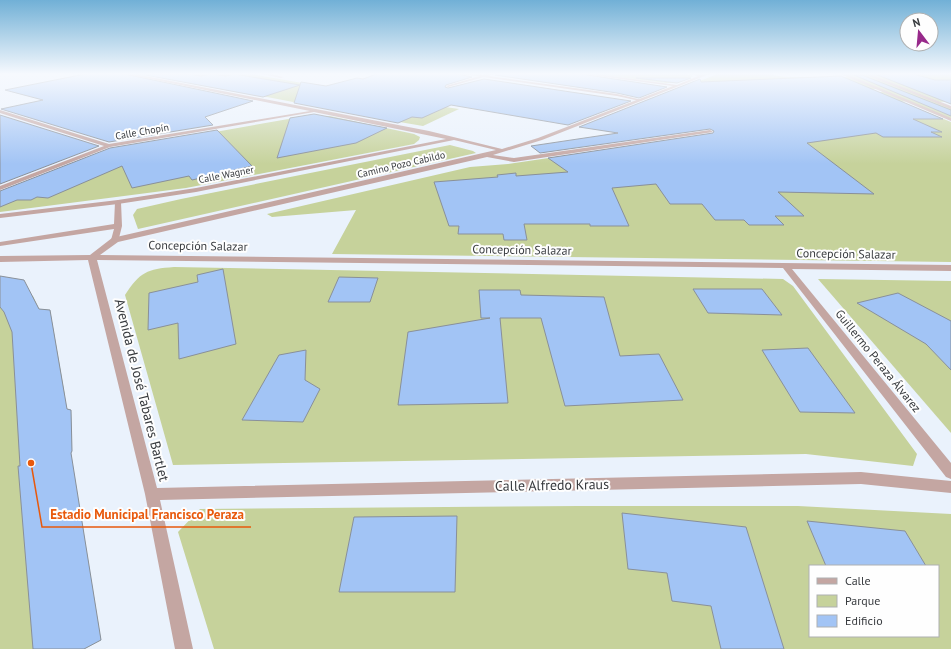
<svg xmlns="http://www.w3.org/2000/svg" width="951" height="649" viewBox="0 0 951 649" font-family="'PT Sans',sans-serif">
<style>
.green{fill:#c6d29b;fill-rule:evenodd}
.building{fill:#a2c4f5;stroke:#899099}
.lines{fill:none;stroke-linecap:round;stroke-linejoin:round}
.lane{fill:#c4a6a2;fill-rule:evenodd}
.street{fill:#c4a6a2;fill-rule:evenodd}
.labels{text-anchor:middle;stroke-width:4;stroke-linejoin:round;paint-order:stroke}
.far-street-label{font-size:10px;fill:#373a3e;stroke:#fefefe}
.street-label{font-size:12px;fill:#373a3e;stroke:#fefefe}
.near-street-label{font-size:14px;fill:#373a3e;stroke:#fefefe}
.leader{fill:none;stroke:#e8590c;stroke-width:1.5}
.callout-dot{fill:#e8590c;stroke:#fefefe;stroke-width:1.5}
.callout-label{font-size:13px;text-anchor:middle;font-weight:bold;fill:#e8590c;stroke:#fefefe;stroke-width:4;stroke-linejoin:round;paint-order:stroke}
</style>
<rect width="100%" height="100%" fill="#eaf2fc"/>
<g class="green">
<polygon points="140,73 245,73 365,94 314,106"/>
<polygon points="588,73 677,73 694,76 674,83 666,83"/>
<polygon points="720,73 762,73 785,77 847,77 840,73 863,73 951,108 951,120 907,101 844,110 856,92 883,92 878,89 822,89 692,84"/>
<polygon points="866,73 951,73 951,101 940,102"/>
<polygon points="425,104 459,109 423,126 388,120"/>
<polygon points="908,109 919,109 951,122 951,262 332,254 356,210 272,217 267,214 470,167 508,164 650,143"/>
<polygon points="321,116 330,116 414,134 420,137 419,140 414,144 186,188 0,212 0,195 153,143 294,118"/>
<polygon points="450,145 473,151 476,153 138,229 133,215 137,209 181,199"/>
<path d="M174,267L783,279L793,286L917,454L913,466L806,454L173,465L125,295C140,272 147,269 174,267Z"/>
<polygon points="818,279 951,281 951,433"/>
<polygon points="0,285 33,296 39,309 50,310 65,396 58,399 64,409 71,410 72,451 69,455 73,467 101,640 84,649 0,649"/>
<path d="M579,506H798L951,514V649H214L178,532L200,509ZM810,566H938V636H810Z"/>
</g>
<g class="building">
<polygon points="90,73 120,73 253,101 205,117 213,125 109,142 1,109 43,100 5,90"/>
<polygon points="379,73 454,73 472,77 446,85 445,87 448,88 484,79 631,101 568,125 451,105 422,118 412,117 398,123 294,103 300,85 263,97 140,74 188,74 201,76 211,74 226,76 234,74 300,85 301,82 326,86 357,78 363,79"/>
<polygon points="499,73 575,73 667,87 639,98 617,93 495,75"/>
<polygon points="910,73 935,80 951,80 951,104 875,74"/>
<polygon points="854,75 862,75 951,110 951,116"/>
<polygon points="841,76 943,119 913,119 942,132 931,132 942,137 883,137 876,133 807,143 874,194 778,192 804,216 775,216 784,225 749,225 744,220 715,220 702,204 670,204 656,184 612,188 629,226 590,226 590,224 524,224 527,240 504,240 503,234 458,234 459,226 449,226 434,182 498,177 497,175 516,173 516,176 568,172 548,158 713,133 714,131 710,129 540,153 531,146 618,133 579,127 700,79 701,82"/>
<polygon points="636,78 691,78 677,83"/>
<polygon points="314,114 387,128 356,143 277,158 290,118"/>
<polygon points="0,115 99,146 0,184"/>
<polygon points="217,130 252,166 192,180 189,176 132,188 122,166 48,198 37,197 31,200 17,200 0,207 0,191 110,148"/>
<polygon points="223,269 236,344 179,359 178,323 148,330 149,293 198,282 197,275"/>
<polygon points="0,276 24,280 39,309 50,310 67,409 71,410 72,451 71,453 101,640 84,649 33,649 18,466 20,466 12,332 4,312 0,307"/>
<polygon points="339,277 378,278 370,302 328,302"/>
<polygon points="693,289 762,289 782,315 708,313"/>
<polygon points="479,290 520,290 521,295 604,297 620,356 659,354 683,400 565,406 541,318 500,318 508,403 398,405 408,332 490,318 481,318"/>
<polygon points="898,293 951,321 951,370 926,344 857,303"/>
<polygon points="808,348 855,413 800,412 762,350"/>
<polygon points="306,350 305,380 320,389 303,422 242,420 279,355"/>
<polygon points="622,513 746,527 784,649 721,649 711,606 672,601 667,573 628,569"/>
<polygon points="457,516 455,592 339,592 354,517"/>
<polygon points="807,521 905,531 926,566 826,566"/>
</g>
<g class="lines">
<g class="lane">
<polygon points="455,73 468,73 617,94 642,100 640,101 617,96"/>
<polygon points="844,73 951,118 951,121 838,73"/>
<polygon points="867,73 951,106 951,109 861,73"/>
<polygon points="118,200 121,202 122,226 118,242 112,242 111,240 114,229 0,246 0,242 114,224 115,202"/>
</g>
<g class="street">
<polygon points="121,73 130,73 429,131 502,149 538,138 673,86 576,73 590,73 677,85 698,76 683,73 702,75 712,73 542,140 493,155 514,158 710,130 713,132 514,162 487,157 118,242 100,255 951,265 951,271 792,269 951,463 951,479 946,477 783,268 97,260 157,488 861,472 951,481 951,493 861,484 160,500 193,649 175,649 145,494 88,260 0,262 0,256 90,255 112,238 496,150 454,140 196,192 118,204 0,218 0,214 118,200 196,188 446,139 314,112 110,147 0,190 0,186 104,146 0,113 0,110 109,144 310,111"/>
<polygon points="257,73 267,73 283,77 281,78"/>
<polygon points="490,73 498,73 448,87 446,86"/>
</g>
</g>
<linearGradient id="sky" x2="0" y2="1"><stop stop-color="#71b0d6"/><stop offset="0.45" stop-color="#f6f9fe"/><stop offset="1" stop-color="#f6f9fe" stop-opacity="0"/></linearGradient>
<rect width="951" height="164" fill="url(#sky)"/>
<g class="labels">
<g class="far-street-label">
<text transform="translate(142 131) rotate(-10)" y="4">Calle Chopín</text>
<text transform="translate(401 164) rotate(-13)" y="4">Camino Pozo Cabildo</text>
<text transform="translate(226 174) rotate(-11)" y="4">Calle Wagner</text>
</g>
<g class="street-label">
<text transform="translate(198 246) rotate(1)" y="4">Concepción Salazar</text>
<text transform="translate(522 250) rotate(1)" y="4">Concepción Salazar</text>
<text transform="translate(846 254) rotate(1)" y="4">Concepción Salazar</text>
<text transform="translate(878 361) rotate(51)" y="4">Guillermo Peraza Álvarez</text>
</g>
<g class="near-street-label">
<text transform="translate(142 390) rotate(76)" y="5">Avenida de José Tabares Bartlet</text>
<text transform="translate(552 485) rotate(-1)" y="5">Calle Alfredo Kraus</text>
</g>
</g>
<path class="leader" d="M31 463L42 527H251"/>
<circle class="callout-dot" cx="31" cy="463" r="4"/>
<g class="callout-label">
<text x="147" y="519">Estadio Municipal Francisco Peraza</text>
</g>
<rect x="809" y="565" width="130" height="72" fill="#fefefe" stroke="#aeb0b1"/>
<rect x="817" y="578" width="20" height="6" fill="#c4a6a2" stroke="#aeb0b1"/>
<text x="845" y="585" font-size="12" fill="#373a3e">Calle</text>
<rect x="817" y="595" width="20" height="12" fill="#c6d29b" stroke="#aeb0b1"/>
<text x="845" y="605" font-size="12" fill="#373a3e">Parque</text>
<rect x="817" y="615" width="20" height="12" fill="#a2c4f5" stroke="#aeb0b1"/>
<text x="845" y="625" font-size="12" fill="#373a3e">Edificio</text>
<g transform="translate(919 32) rotate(344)"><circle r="19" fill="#fefefe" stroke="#aeb0b1"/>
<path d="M0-3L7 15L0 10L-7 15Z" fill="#97298a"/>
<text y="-6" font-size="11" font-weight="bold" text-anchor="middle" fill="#373a3e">N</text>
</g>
</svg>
